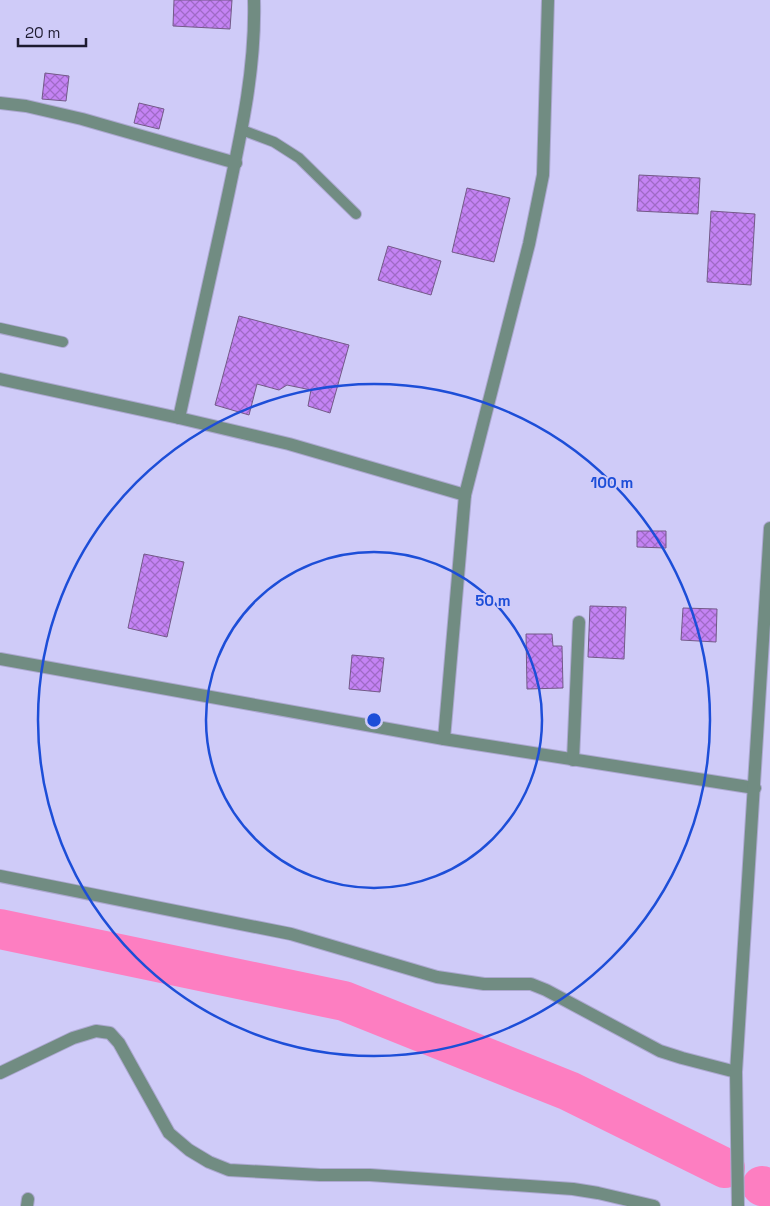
<svg xmlns="http://www.w3.org/2000/svg" width="770" height="1206" viewBox="0 0 770 1206" font-family="'Space Grotesk',sans-serif">
<style>
.lines{fill:none;stroke-linecap:round;stroke-linejoin:round}
.river{stroke:#fd7ec1;stroke-width:40}
.building{fill:url(#building-cross-hatch);stroke:#735988}
.lane-casing{stroke:#aca8d0;stroke-width:12}
.street-casing{stroke:#aca8d0;stroke-width:14}
.lane{stroke:#718c82;stroke-width:10}
.street{stroke:#718c82;stroke-width:12}
.ring{fill:none;stroke:#1d4ed8;stroke-width:2.5}
.centre{fill:#1d4ed8;stroke:#cfcbf8;stroke-width:2.5}
.ring-label{font-size:15px;text-anchor:middle;font-weight:bold;fill:#1d4ed8;stroke:#cfcbf8;stroke-width:4;stroke-linejoin:round;paint-order:stroke}
</style>
<defs>
<pattern id="building-cross-hatch" width="8" height="8" patternUnits="userSpaceOnUse" patternTransform="scale(1.25)"><rect width="8" height="8" fill="#c483f4"/><path d="M0 0l8 8M0 8l8-8" fill="none" stroke="#9f6ac6"/></pattern>
</defs>
<rect width="100%" height="100%" fill="#cfcbf8"/>
<g class="lines">
<g class="river">
<polyline points="0,929 344,1001 569,1091 725,1168"/>
<polyline points="762,1186 770,1188"/>
</g>
</g>
<g class="building">
<polygon points="174,0 232,0 230,29 173,26"/>
<polygon points="45,73 69,76 66,101 42,99"/>
<polygon points="139,103 164,109 159,129 134,123"/>
<polygon points="639,175 700,178 698,214 637,211"/>
<polygon points="467,188 510,198 494,262 452,252"/>
<polygon points="711,211 755,214 751,285 707,282"/>
<polygon points="388,246 441,261 431,295 378,280"/>
<polygon points="239,316 349,345 330,413 308,406 311,390 287,385 279,390 257,384 249,415 215,405"/>
<polygon points="637,531 666,531 666,548 637,547"/>
<polygon points="144,554 184,562 167,637 128,628"/>
<polygon points="590,606 626,607 624,659 588,657"/>
<polygon points="683,608 717,609 716,642 681,640"/>
<polygon points="526,634 552,634 553,646 562,646 563,688 527,689"/>
<polygon points="352,655 384,658 380,692 349,689"/>
</g>
<g class="lines">
<defs>
<g id="lane">
<polyline points="242,130 274,142 299,158 356,214"/>
<polyline points="0,328 63,342"/>
</g>
<g id="street">
<polyline points="0,103 26,106 82,119 236,163"/>
<polyline points="0,379 179,418 289,444 465,495"/>
<path d="M179,418C194,350 209,282 224,214C239,143 256,73 254,0"/>
<polyline points="0,659 444,739 755,788"/>
<polyline points="444,739 465,495 529,244 543,175 548,0"/>
<polyline points="573,760 579,622"/>
<polyline points="0,876 291,934 437,977 484,984 531,984 546,990 660,1051 682,1058 736,1072"/>
<polyline points="0,1073 73,1038 96,1031 110,1033 119,1043 169,1133 189,1150 209,1162 229,1170 320,1175 370,1175 573,1189 598,1193 654,1206"/>
<polyline points="27,1206 28,1199"/>
<polyline points="738,1206 736,1072 770,528"/>
</g>
</defs>
<use href="#lane" class="lane-casing"/>
<use href="#street" class="street-casing"/>
<use href="#lane" class="lane"/>
<use href="#street" class="street"/>
</g>
<g class="ring">
<circle cx="374" cy="720" r="168"/>
<circle cx="374" cy="720" r="336"/>
</g>
<circle cx="374" cy="720" r="8" class="centre"/>
<g class="ring-label">
<text x="612" y="488">100 m</text>
<text x="493" y="606">50 m</text>
</g>
<path d="M18 38v8h68v-8" fill="none" stroke="#1e1b30" stroke-width="2.5"/>
<text x="25" y="38" font-size="15" fill="#1e1b30" stroke="#cfcbf8" stroke-width="4" paint-order="stroke">20 m</text>
</svg>
